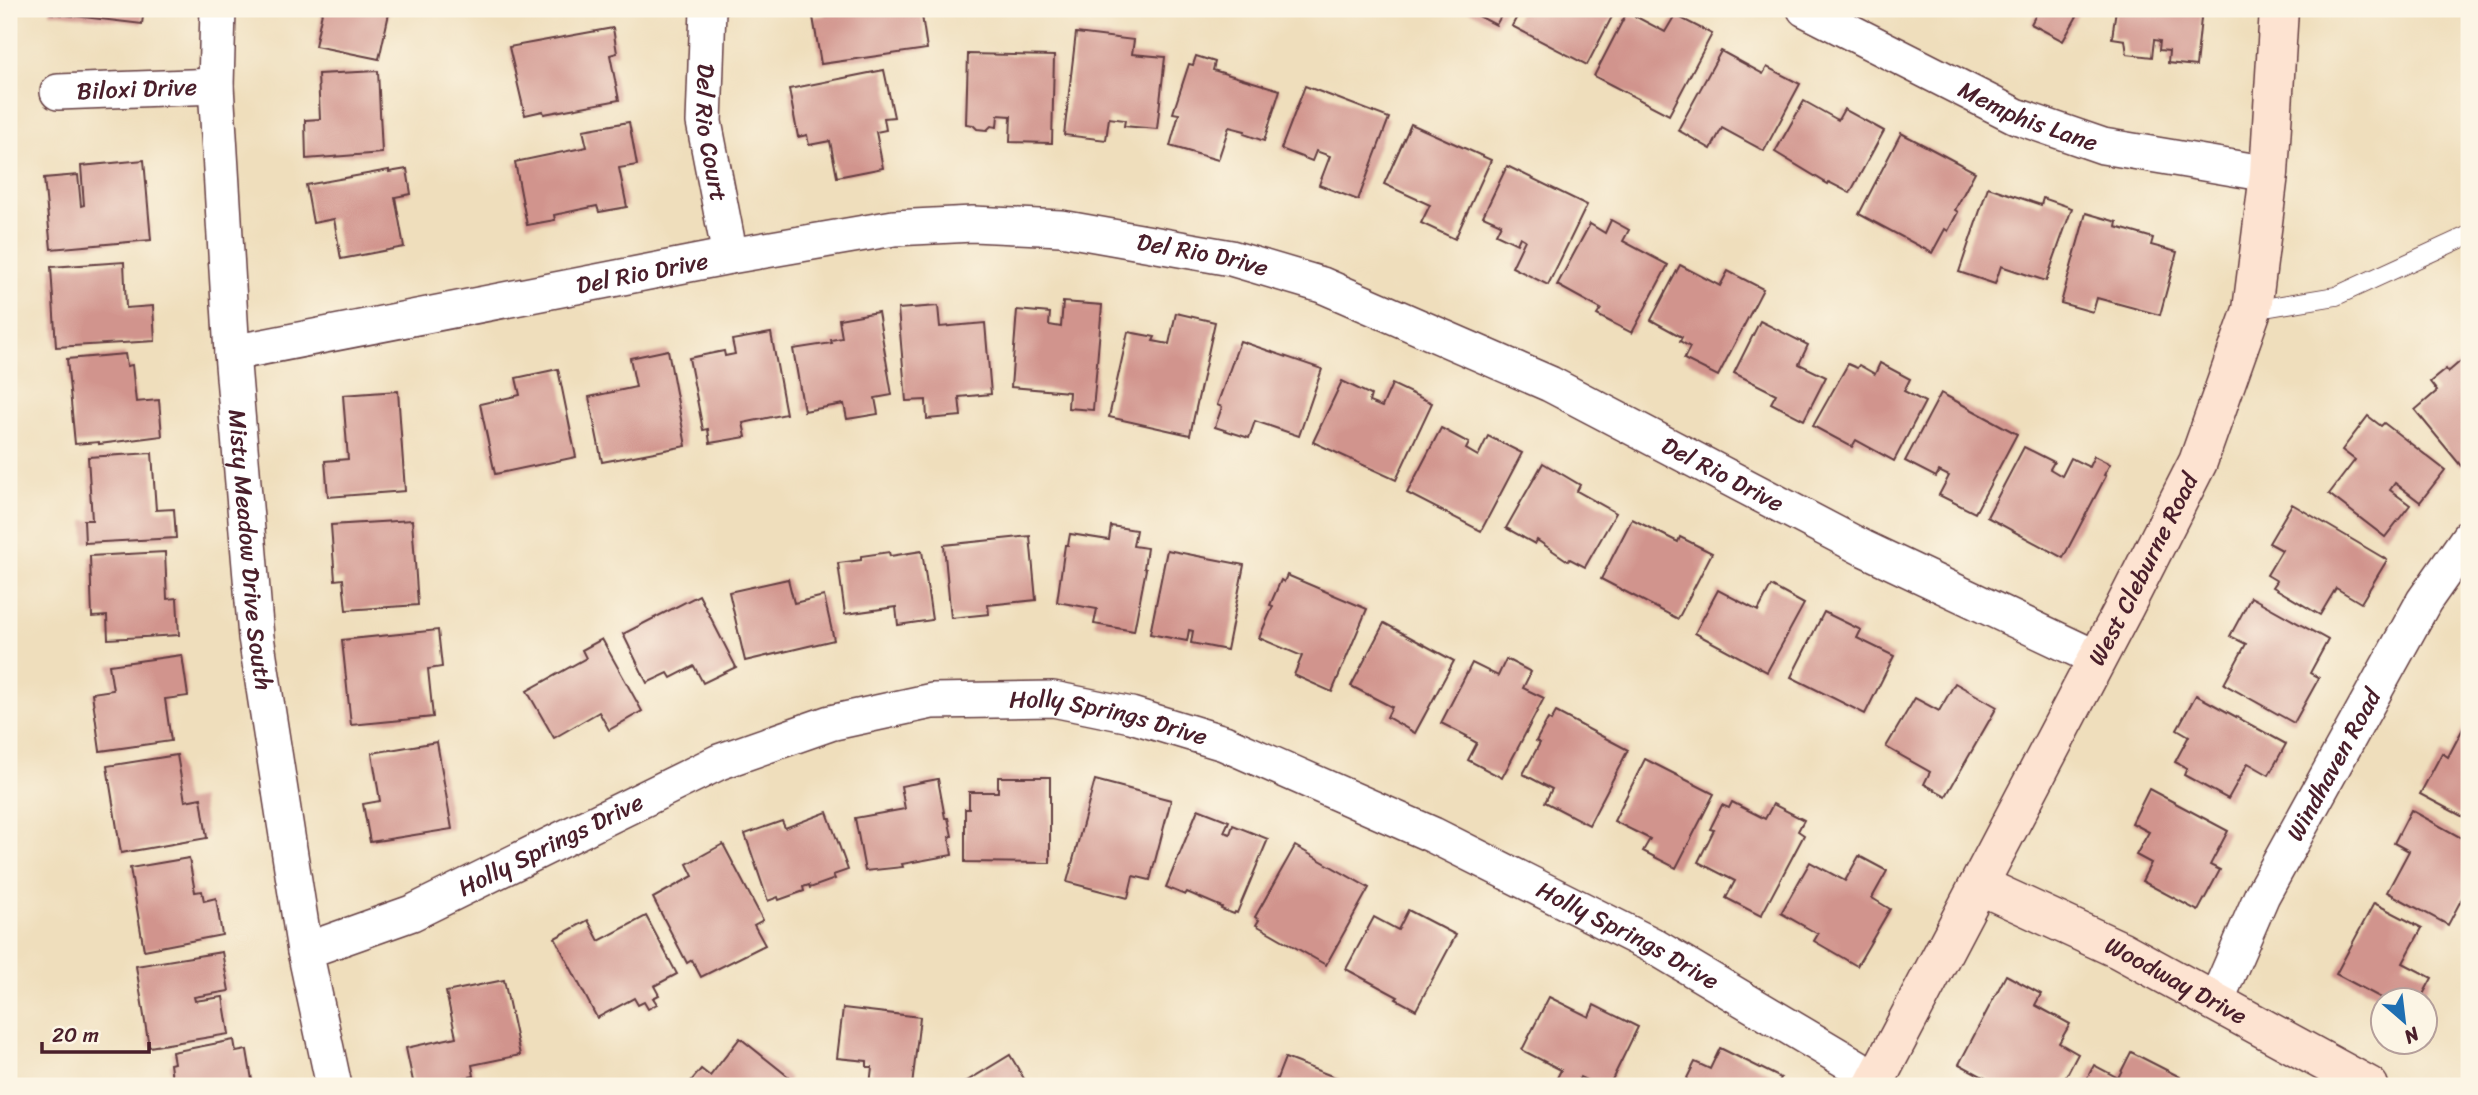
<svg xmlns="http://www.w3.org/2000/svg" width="2478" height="1095" viewBox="0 0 2478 1095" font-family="Sriracha,sans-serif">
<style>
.building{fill:#d1948d}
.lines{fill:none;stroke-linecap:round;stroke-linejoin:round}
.lane-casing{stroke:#633c41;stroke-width:20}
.street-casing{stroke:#633c41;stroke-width:38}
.secondary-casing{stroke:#633c41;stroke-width:41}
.lane{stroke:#fff;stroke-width:18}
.street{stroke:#fff;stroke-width:35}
.secondary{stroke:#fde3d1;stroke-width:38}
.labels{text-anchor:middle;stroke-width:5;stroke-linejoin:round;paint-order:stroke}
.street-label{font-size:24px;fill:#4a1f2b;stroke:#fcf5e5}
</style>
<rect width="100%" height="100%" fill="#fcf5e5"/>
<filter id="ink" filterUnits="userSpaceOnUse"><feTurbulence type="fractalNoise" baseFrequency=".0143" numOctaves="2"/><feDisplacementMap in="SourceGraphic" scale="14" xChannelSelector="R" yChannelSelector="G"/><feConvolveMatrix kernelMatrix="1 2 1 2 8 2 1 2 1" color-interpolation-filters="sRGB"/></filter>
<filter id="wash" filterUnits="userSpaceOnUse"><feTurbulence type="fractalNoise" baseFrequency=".00686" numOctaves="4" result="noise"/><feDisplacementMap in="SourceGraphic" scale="28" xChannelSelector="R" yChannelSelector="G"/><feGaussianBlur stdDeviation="1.57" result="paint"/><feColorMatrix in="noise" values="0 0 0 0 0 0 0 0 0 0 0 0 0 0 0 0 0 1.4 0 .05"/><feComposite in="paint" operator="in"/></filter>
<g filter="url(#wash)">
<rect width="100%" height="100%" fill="#efdebc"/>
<g id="blocks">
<g class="building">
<polygon points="50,9 144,9 142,24 50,13"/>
<polygon points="314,9 390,9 379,59 315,46 322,12"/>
<polygon points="824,9 921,9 927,49 821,64 813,17 825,15"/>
<polygon points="1465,9 1505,9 1496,25"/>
<polygon points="1521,9 1616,9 1587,65 1512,26"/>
<polygon points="2039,9 2081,9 2063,41 2031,24"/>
<polygon points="2116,9 2202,9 2196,66 2168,63 2169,51 2159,50 2160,41 2154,40 2152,57 2127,54 2125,40 2112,38"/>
<polygon points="1627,12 1665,32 1675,15 1712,34 1669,115 1594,76"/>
<polygon points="613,28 617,53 610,55 619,100 544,114 543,111 525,115 509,47"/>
<polygon points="1076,33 1134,40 1132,54 1165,57 1157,129 1124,126 1125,120 1109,118 1106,140 1064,135"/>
<polygon points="1721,51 1763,74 1767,67 1800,84 1764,151 1722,128 1711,149 1678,130"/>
<polygon points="968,54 1054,56 1052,143 1010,142 1011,116 998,115 997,127 991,126 987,130 977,129 973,125 966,124"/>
<polygon points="1196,56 1215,62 1213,70 1280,90 1264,141 1244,134 1245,131 1229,127 1218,160 1170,146 1179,114 1173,113 1189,64 1193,65"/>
<polygon points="884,70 894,117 884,118 886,130 876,132 883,168 837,177 830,141 809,145 807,135 798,137 789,89"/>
<polygon points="378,71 382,153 306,159 305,120 320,119 318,74"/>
<polygon points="1305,86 1389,118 1358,200 1319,185 1330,156 1316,151 1312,161 1281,149"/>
<polygon points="1804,101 1838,120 1844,109 1884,131 1850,193 1829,182 1828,184 1775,152"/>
<polygon points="629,122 637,165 619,168 627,207 599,212 597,206 554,215 555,220 527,225 515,162 587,147 583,130"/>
<polygon points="1411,124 1491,160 1455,239 1421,223 1430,205 1384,184"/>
<polygon points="1901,133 1975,172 1955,210 1958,212 1948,231 1945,229 1932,253 1859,214"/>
<polygon points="144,160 151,240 51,249 44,178 78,175 81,206 84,205 81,166"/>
<polygon points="1507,166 1587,205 1548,285 1512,267 1525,240 1520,237 1517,244 1496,234 1501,224 1483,216"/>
<polygon points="407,169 411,194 395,197 404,247 341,259 334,219 313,223 306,185 389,170 389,172"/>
<polygon points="1988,187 2041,205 2043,198 2072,208 2046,281 2001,266 1995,284 1959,272"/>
<polygon points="2086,213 2117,222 2116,227 2153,238 2151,245 2177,252 2160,315 2097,298 2093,312 2061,303"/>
<polygon points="1611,220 1629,230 1623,241 1668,265 1632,333 1597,315 1601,309 1557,285 1590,224 1605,233"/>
<polygon points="124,262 126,308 153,306 155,341 56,347 51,267"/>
<polygon points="1680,265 1720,286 1728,271 1763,289 1718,376 1684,359 1690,347 1680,341 1682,337 1651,320"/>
<polygon points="1063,302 1102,305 1093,410 1068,408 1069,392 1011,387 1017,310 1050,313 1049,325 1061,327"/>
<polygon points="938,306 940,327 985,323 991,394 959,397 961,416 927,419 926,400 906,401 898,309"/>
<polygon points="878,312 892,395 875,398 878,414 847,419 844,404 804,411 793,349 832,343 831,340 842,338 839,319"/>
<polygon points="1176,313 1215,322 1190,435 1109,417 1128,332 1155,337 1153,341 1169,344"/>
<polygon points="1760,321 1808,345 1799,364 1826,377 1804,420 1771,403 1776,394 1734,373"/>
<polygon points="771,333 786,414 743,423 746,437 710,443 708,429 703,430 689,358 724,351 725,356 735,354 732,340"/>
<polygon points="1240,341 1322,369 1299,436 1255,421 1249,438 1215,427 1222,407 1217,405"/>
<polygon points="668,350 686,446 602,462 589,397 636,387 630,358"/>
<polygon points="125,354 127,366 132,365 136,402 159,400 162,436 99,444 99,442 75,444 67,359"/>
<polygon points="2469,354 2469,459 2461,466 2415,410 2437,391 2430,382 2446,369 2448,372"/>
<polygon points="1880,363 1910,379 1904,391 1925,402 1894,461 1856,440 1852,447 1813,426 1848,364 1857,368 1859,365 1875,374"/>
<polygon points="558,369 576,457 495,474 480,404 520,395 516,378"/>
<polygon points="1342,381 1371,395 1369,402 1382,407 1392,384 1432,403 1396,480 1313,442"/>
<polygon points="398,391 405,491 328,497 325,461 348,459 343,395"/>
<polygon points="1941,393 2017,434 1975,513 1939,495 1949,476 1939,471 1936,477 1905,461"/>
<polygon points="2368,416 2381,426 2384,423 2445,470 2420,502 2395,483 2390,490 2410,505 2385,537 2329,494 2355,460 2342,450"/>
<polygon points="1441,428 1469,443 1466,449 1478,456 1488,436 1522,453 1481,531 1407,493"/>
<polygon points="2024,447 2054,462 2050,469 2062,476 2071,458 2089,467 2094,456 2110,464 2104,475 2106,476 2063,558 1987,517"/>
<polygon points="152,453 156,510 174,509 176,538 85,543 84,520 92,520 88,457"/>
<polygon points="1543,463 1580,485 1577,491 1616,513 1585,567 1570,559 1568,561 1537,540 1535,544 1506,528"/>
<polygon points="2292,504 2387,560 2361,603 2336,588 2320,615 2273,587 2277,581 2267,575 2282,550 2269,543"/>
<polygon points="1632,519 1678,542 1680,537 1712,553 1678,619 1601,579"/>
<polygon points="412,520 418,605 346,610 343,579 335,580 331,525"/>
<polygon points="1111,526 1136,530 1133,546 1147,548 1144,568 1146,569 1134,631 1094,624 1097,609 1057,602 1065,545 1068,545 1070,534 1109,540"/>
<polygon points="1030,536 1036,600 988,605 989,614 951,618 944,545"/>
<polygon points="1167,550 1244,565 1227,650 1191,643 1193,631 1189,630 1187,641 1150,634"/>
<polygon points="922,551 932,620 898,625 896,607 845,614 838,563 861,560 861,556 889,552 890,556"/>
<polygon points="165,552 167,599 177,598 179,635 108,639 107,616 92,617 90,556"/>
<polygon points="1287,575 1367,609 1332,692 1294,675 1302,656 1259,638 1273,606 1270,605 1281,580 1284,582"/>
<polygon points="788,579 794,603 824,596 834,640 745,661 729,592"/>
<polygon points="1771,586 1804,604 1767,672 1695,633 1718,590 1758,611"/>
<polygon points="699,595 736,667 703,683 694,666 671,678 668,673 647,683 623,634"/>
<polygon points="2251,597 2328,640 2310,673 2319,678 2294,723 2224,684 2246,644 2230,636"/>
<polygon points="1824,612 1861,630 1857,638 1894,656 1865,714 1791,677"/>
<polygon points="1384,623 1454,661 1415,733 1387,717 1392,707 1351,686"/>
<polygon points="438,630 442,667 428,669 433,717 351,725 342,640"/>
<polygon points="602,639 642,711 609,730 599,712 554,738 527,691 586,658 582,650"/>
<polygon points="182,655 188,696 165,699 171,741 100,751 92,693 113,690 109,665"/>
<polygon points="1506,659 1531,672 1523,688 1544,698 1502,778 1468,760 1477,743 1466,737 1467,736 1441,723 1472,663 1498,676"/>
<polygon points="1955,683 1997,707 1946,796 1924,784 1930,772 1886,747 1915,698 1939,711"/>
<polygon points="2196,695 2286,744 2269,775 2248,763 2228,799 2184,775 2187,768 2175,762 2189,736 2177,729"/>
<polygon points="1556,712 1628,750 1589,825 1545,802 1552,789 1523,774 1540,743 1536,741 1548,719 1551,721"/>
<polygon points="2469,717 2469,820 2420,794 2442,753 2448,757"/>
<polygon points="437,742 452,829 370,842 363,804 380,801 372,753"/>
<polygon points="177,755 185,801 201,798 207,838 121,853 107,766"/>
<polygon points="1645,759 1714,794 1676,868 1643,851 1650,839 1614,821"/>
<polygon points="998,777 1050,777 1050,863 965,862 965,809 969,809 969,792 998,792"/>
<polygon points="938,779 945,818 948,818 952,836 949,837 952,855 902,864 903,867 865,871 855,818 905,809 901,786"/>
<polygon points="1095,780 1171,800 1150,880 1133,876 1128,898 1067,882"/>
<polygon points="2149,789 2228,831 2210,865 2220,870 2198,911 2142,881 2151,863 2136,855 2149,832 2132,823"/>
<polygon points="1732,802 1765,819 1773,804 1804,820 1798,831 1804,835 1761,916 1726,898 1735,881 1698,862 1714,830 1710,829 1722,805 1729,808"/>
<polygon points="1198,809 1229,821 1224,832 1230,834 1233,825 1268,839 1237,913 1235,912 1234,914 1221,909 1222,907 1187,892 1185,895 1166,887"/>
<polygon points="2411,810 2469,842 2469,885 2448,925 2387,892 2409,851 2394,843"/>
<polygon points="827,812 848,870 833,875 835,879 810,888 809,885 803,887 804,891 779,900 778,897 768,901 745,834 782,821 785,828"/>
<polygon points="723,844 763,920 754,925 765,945 701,977 692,960 687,963 653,898 693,876 687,864"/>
<polygon points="1295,846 1369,888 1326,965 1256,925 1259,920 1255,917"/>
<polygon points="1859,856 1887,871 1872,898 1890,909 1857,966 1814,941 1818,934 1781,913 1810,862 1845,881"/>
<polygon points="189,858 195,892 202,891 204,901 216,898 222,935 144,950 130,868"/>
<polygon points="2374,903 2422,928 2403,963 2432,978 2420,1000 2385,1000 2336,974"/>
<polygon points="1408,910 1456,935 1416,1010 1396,999 1398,997 1346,969 1374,917 1398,930"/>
<polygon points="646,916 677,974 654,986 659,995 653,998 657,1004 648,1009 644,1002 638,1005 634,998 597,1018 555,938 588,920 599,941"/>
<polygon points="222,952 229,991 194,997 195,1001 223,997 229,1034 149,1047 136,966"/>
<polygon points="2006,975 2041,994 2035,1005 2070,1024 2059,1043 2078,1054 2061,1086 2000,1086 1959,1064"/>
<polygon points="504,980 520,1055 472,1065 474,1076 462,1078 462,1080 433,1086 414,1086 406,1048 456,1037 446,992"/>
<polygon points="1549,997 1589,1017 1594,1005 1638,1027 1609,1086 1599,1086 1580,1077 1576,1086 1563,1086 1555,1082 1561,1070 1522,1050"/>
<polygon points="843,1008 920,1017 912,1086 870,1085 872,1067 867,1067 867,1061 837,1058"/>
<polygon points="740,1038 790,1078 784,1086 687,1086 701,1069 710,1076"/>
<polygon points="234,1040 236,1052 247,1050 253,1086 173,1086 170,1064 174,1063 172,1052"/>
<polygon points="1720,1048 1781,1078 1777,1086 1683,1086 1695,1062 1710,1069"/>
<polygon points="2131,1052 2180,1077 2175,1086 2083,1086 2094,1065 2118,1078"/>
<polygon points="1010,1055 1026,1082 1024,1084 1025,1086 959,1086"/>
<polygon points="1285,1058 1353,1084 1352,1086 1274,1086"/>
</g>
</g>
</g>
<g filter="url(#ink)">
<use href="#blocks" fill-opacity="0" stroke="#633c41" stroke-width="2"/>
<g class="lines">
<defs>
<polyline id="lane" points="2252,310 2336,296 2469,235"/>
<g id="street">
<path id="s1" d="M218,9L216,86L232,353L256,637L305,951L334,1086"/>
<path id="s2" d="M708,9L704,122L730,256"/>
<path id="s3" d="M1805,9L2016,116L2103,146L2269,174"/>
<path id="s4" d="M58,92L216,86"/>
<path id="s5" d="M232,353L730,256L894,228L973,224L1061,228L1231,258L1322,285L1550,384L1863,548L2098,659"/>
<path id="s6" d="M305,951L412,913L719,762L830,723L932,701L1053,699L1131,715L1224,743L1433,835L1652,945L1877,1079"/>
<path id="s7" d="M2216,1001L2262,895L2424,601L2469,537"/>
</g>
<g id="secondary">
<path id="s8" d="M1979,885L2120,950L2369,1086"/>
<path id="s9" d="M1873,1086L2125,606L2198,462L2252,310L2269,174L2279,9"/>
</g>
</defs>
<use href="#lane" class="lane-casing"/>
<use href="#street" class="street-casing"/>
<use href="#secondary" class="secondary-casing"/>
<use href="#lane" class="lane"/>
<use href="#street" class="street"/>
<use href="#secondary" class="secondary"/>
</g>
</g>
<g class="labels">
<g class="street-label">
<text dy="8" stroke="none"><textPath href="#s4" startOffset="79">Biloxi Drive</textPath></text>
<text dy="8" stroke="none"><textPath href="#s3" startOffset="248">Memphis Lane</textPath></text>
<text dy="8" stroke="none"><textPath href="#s2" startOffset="124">Del Rio Court</textPath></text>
<text dy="8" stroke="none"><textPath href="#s5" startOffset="985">Del Rio Drive</textPath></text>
<text dy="8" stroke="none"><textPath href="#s5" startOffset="418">Del Rio Drive</textPath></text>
<text dy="8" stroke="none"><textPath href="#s5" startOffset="1552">Del Rio Drive</textPath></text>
<text dy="8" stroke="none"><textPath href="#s1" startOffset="542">Misty Meadow Drive South</textPath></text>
<text dy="8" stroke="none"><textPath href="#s9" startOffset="583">West Cleburne Road</textPath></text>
<text dy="8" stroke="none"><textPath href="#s6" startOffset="856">Holly Springs Drive</textPath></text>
<text dy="8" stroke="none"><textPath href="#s7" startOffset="264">Windhaven Road</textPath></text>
<text dy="8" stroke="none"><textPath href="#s6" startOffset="268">Holly Springs Drive</textPath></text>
<text dy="8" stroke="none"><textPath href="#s6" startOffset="1423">Holly Springs Drive</textPath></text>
<text dy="8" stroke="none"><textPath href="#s8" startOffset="219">Woodway Drive</textPath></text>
</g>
</g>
<rect width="2478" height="1095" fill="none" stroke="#fcf5e5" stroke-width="35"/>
<g transform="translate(2404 1021) rotate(152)"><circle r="33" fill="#fcf5e5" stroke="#b59f9b" stroke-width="2"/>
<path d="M0-5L12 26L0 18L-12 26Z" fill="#1f6fb2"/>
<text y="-10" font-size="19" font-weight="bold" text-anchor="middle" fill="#4a1f2b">N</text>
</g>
<path d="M42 1042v10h107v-10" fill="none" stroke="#4a1f2b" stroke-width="3.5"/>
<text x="52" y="1042" font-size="21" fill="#4a1f2b" stroke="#fcf5e5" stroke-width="5" paint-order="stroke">20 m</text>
</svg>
